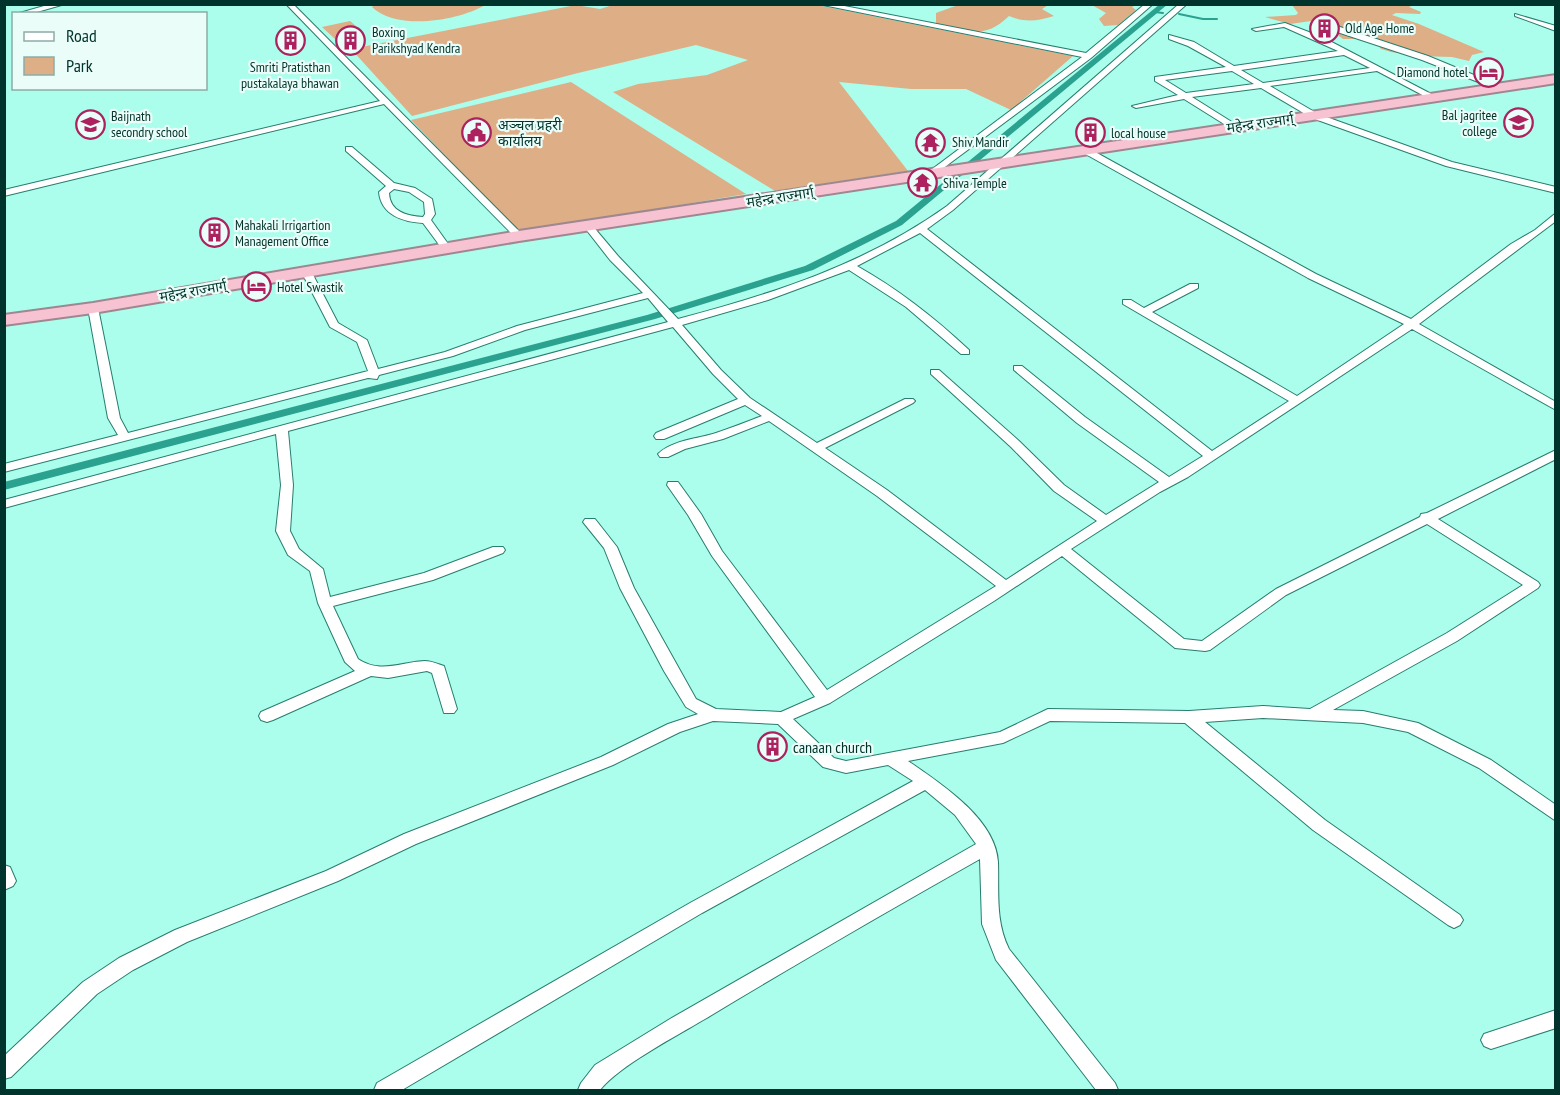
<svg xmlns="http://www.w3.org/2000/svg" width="1560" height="1095" viewBox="0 0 1560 1095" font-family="'PT Sans Narrow','Noto Sans Devanagari',sans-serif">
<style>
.green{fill:#deae87}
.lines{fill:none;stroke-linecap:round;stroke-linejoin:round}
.stream{stroke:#2ba18f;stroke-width:2}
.canal{fill:#2ba18f;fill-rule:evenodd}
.minor-casing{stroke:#277d6f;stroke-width:2}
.trunk-casing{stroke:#9f8790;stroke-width:4}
.minor{fill:#fff;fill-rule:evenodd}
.trunk{fill:#f7c3d2;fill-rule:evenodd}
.labels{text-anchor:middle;stroke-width:4.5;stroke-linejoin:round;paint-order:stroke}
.far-poi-label{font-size:14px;fill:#00332b;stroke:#eafdf8;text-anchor:start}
.far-street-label{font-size:14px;fill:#00332b;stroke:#eafdf8}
.poi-label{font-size:16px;fill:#00332b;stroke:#eafdf8;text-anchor:start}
</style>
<rect width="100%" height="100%" fill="#abfdec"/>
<g class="green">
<polygon points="616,4 812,4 1073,56 1011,110 966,89 911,89 839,82 908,171 775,191 613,92 638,84 707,75 748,60 696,45 578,73 412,116 351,49 576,5 600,9"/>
<path d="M1050,4L1042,9L1054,16C1038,21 1025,23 1009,16C985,40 965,31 936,25V13L958,5Z"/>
<path d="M374,5L485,4V5C458,21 396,31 372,7Z"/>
<polygon points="1092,5 1136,5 1132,7 1136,10 1118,25 1104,26 1099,19 1106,13"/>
<polygon points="1292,5 1414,5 1409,7 1421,12 1420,14 1396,13 1392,15 1419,24 1484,52 1472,55 1469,61 1452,57 1418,56 1391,52 1381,49 1376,43 1360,39 1343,39 1318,20 1290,24 1265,17 1296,15 1298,13"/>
<polygon points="350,21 364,33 335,39 322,27"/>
<polygon points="571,82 746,194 518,232 411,120"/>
</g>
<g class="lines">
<g class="stream">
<polyline points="1155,12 1163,13"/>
<polyline points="1179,14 1203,19 1217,19"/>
</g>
<polygon class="canal" points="1160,4 1168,4 902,225 813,270 655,319 4,490 4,482 647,315 805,266 896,221"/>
<defs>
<g id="minor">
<polygon points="51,4 65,4 30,14 16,14"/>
<polygon points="286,4 293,4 522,234 522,238 516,238 384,104 4,196 4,190 380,101"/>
<polygon points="818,4 834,4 1086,53 1145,4 1153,4 1091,58 930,178 926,175 927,173 1082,57"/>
<path d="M1179,4H1187L953,210L927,229L1212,451L1289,401L1123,304V300H1131L1144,308L1190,284H1198V288L1152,312L1297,396L1404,324L1308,278L1080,151V147H1086L1316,274L1411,319L1511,244L1535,230L1556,213V221L1419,324L1556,402V410L1412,329L1188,477L1160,492L1071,549L1184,639L1202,641L1276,589L1420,517L1421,514L1427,513L1556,450V459L1438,519L1538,582L1540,585L1538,588L1457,641L1333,710L1363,711L1418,723L1491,760L1556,805V821L1479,768L1408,732L1363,723L1263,718L1205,722L1325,820L1460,915L1463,920L1460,925L1454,928L1448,925L1313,830L1185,723L1050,721L1003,743L908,761C940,783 996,819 998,862C999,891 995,921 1009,949L1115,1083L1118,1090H1096L996,960L982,924L980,859C888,911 796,964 705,1019C676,1036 619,1066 600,1090H578L581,1083L595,1065L670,1019L976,844L955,815L925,790L702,913L402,1090H374L377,1083L690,903L913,781L888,765L846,773L823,767L778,724L713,721L680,732L613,765L416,844L338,881L187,942L133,970L97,994L11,1077L4,1079V1056L83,982L119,958L175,930L326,871L404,834L601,757L668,724L698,714L686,707L664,671L620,588L604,548L583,522L585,519H595L617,547L634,588L696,699L716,709L781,712L815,697L712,556L688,515L667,485L668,482H678L701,514L722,551L827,690L996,586L877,496L769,421L723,439L685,449L668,457H660L658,454C672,440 698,439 716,433C731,428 746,422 762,416L745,405L664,439H656L654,436L656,433L738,399L713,374L673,327L288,431L293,485L290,531L299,549L323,569L330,597L424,573L493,547H503L505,550L503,553L433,580L333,606L358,659C380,674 401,662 425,661C431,661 438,664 444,666L457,709L454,713H444L432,673L427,671L388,678L371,676L273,720L267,722L261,720L259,716L261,712L355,671L345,662L318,603L310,571L288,555L276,531L281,485L276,434L4,508V500L668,322L648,298L525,330L453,356L379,375L377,379L368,378L4,472V464L118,435L108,418L88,308L89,306H97L98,308L120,418L128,433L368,371L357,342L330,327L301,271L306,268L311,271L338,323L367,340L378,369L445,352L517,326L643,293L610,260L585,228V224H591L618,256L678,319C773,294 866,264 947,206ZM920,233L1203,456L1169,477L1085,417L1022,366H1014V370L1077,423L1159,482L1106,515L1064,485L1019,441L939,370H931V374L1011,447L1054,491L1097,521L1006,580L887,490L825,448L913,403L915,401L913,399H905L817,443L750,398L721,370L682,325L768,300L849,270L906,307L961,354H969V350C935,318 898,289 857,266ZM1427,524L1523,585L1447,633L1310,709L1263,706L1189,711L1048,709L1000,732L846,761L834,758L793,719L830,703L994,601L1062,556L1175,648L1205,651L1210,650L1286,595Z"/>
<polygon points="1515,14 1556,26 1556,31 1515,16"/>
<polygon points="1321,17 1340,27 1428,56 1503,87 1496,89 1422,60 1334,31 1319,20 1319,18"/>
<path d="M1285,23L1322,37L1437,97L1430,99L1377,71L1270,86L1318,114L1452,162L1556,187V193L1446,166L1312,118L1261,88L1192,97L1235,124V128L1232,129L1184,99L1136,108L1132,106L1178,95L1155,81V77L1226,67L1188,46L1169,39V35L1194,42L1234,66L1338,51L1284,27L1256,31L1252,29ZM1344,55L1370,68L1263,83L1241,70ZM1232,71L1254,84L1186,93L1165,80Z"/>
<path d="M346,147H352L394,183L415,188L432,199L435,214L431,220L451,248L449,250H443L423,223C403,222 381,215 379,192L386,186L346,151ZM394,189L409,192L424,202L425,214L423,217C407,216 390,212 389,193Z"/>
<polygon points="4,865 10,867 16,881 13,886 4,890"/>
<polygon points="1556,1010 1556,1028 1491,1049 1484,1046 1481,1040 1484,1034"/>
</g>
<polygon id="trunk" points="1556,75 1556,83 519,241 93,313 4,325 4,315 93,303 519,231"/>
</defs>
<use href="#minor" class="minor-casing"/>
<use href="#trunk" class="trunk-casing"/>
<use href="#minor" class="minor"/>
<use href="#trunk" class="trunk"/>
</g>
<defs>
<symbol id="building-ring" viewBox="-11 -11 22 22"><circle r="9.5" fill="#eafdf8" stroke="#ad215f" stroke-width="1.5"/><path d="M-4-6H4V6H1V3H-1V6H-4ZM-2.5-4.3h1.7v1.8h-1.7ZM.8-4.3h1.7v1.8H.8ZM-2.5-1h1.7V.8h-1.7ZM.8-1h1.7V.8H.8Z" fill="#ad215f"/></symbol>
<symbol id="hotel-ring" viewBox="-11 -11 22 22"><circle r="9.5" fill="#eafdf8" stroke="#ad215f" stroke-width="1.5"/><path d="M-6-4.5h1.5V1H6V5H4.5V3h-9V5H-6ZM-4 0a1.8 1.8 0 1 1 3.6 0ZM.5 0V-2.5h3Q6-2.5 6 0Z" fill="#ad215f"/></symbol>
<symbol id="university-ring" viewBox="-11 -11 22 22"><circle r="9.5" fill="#eafdf8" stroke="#ad215f" stroke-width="1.5"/><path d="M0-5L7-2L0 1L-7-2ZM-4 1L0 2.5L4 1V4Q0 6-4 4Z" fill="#ad215f"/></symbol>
<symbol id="school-ring" viewBox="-11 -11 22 22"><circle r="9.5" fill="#eafdf8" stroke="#ad215f" stroke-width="1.5"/><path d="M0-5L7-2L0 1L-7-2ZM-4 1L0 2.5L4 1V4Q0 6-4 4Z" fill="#ad215f"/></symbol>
<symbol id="civic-ring" viewBox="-11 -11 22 22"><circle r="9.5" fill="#eafdf8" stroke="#ad215f" stroke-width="1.5"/><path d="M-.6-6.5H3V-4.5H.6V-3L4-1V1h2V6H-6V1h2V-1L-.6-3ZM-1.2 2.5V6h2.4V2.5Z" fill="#ad215f"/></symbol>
<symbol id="temple-ring" viewBox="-11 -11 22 22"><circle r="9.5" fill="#eafdf8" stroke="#ad215f" stroke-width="1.5"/><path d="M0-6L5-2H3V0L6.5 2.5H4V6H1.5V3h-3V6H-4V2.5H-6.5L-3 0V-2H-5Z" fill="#ad215f"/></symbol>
</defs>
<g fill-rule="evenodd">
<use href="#building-ring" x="1308" y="12" width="33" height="33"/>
<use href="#building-ring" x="274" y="24" width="33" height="33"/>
<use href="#building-ring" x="334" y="24" width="33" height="33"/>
<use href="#hotel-ring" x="1472" y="56" width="33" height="33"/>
<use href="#university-ring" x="1502" y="106" width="33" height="33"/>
<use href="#school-ring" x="74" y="108" width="33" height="33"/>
<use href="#civic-ring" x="460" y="116" width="33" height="33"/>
<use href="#building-ring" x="1074" y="116" width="33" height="33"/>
<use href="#temple-ring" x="914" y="126" width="33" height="33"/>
<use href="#temple-ring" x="906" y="166" width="33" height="33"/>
<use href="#building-ring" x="198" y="216" width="33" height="33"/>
<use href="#hotel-ring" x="240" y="270" width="33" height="33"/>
<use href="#building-ring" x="756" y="730" width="33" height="33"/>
</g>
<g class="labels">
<g class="far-poi-label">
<text x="1345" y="33">Old Age Home</text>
<text x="372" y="37">Boxing<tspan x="372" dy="16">Parikshyad Kendra</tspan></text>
<text x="290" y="72" text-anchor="middle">Smriti Pratisthan<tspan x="290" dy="16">pustakalaya bhawan</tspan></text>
<text x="1468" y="77" text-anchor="end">Diamond hotel</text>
<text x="1497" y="120" text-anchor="end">Bal jagritee<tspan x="1497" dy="16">college</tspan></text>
<text x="111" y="121">Baijnath<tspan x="111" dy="16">secondry school</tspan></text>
<text x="498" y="130">अञ्चल प्रहरी<tspan x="498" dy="16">कार्यालय</tspan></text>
<text x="1111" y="138">local house</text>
<text x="952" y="147">Shiv Mandir</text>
<text x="943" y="188">Shiva Temple</text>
<text x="235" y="230">Mahakali Irrigartion<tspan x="235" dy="16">Management Office</tspan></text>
<text x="277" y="292">Hotel Swastik</text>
</g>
<g class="far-street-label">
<text transform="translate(1260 123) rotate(-8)" y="5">महेन्द्र राज्मार्ग्</text>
<text transform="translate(780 197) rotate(-9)" y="5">महेन्द्र राज्मार्ग्</text>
<text transform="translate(193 291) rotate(-10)" y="5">महेन्द्र राज्मार्ग्</text>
</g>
<g class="poi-label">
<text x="793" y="753">canaan church</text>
</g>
</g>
<rect width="1560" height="1095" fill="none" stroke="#00332b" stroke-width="12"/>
<rect x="12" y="12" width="195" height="78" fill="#eafdf8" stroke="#8caca6" stroke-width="1.5"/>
<rect x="24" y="32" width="30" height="9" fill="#ffffff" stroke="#8caca6" stroke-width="1.5"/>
<text x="66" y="42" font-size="18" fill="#00332b">Road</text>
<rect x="24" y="57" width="30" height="18" fill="#deae87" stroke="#8caca6" stroke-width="1.5"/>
<text x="66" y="72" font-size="18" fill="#00332b">Park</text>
</svg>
